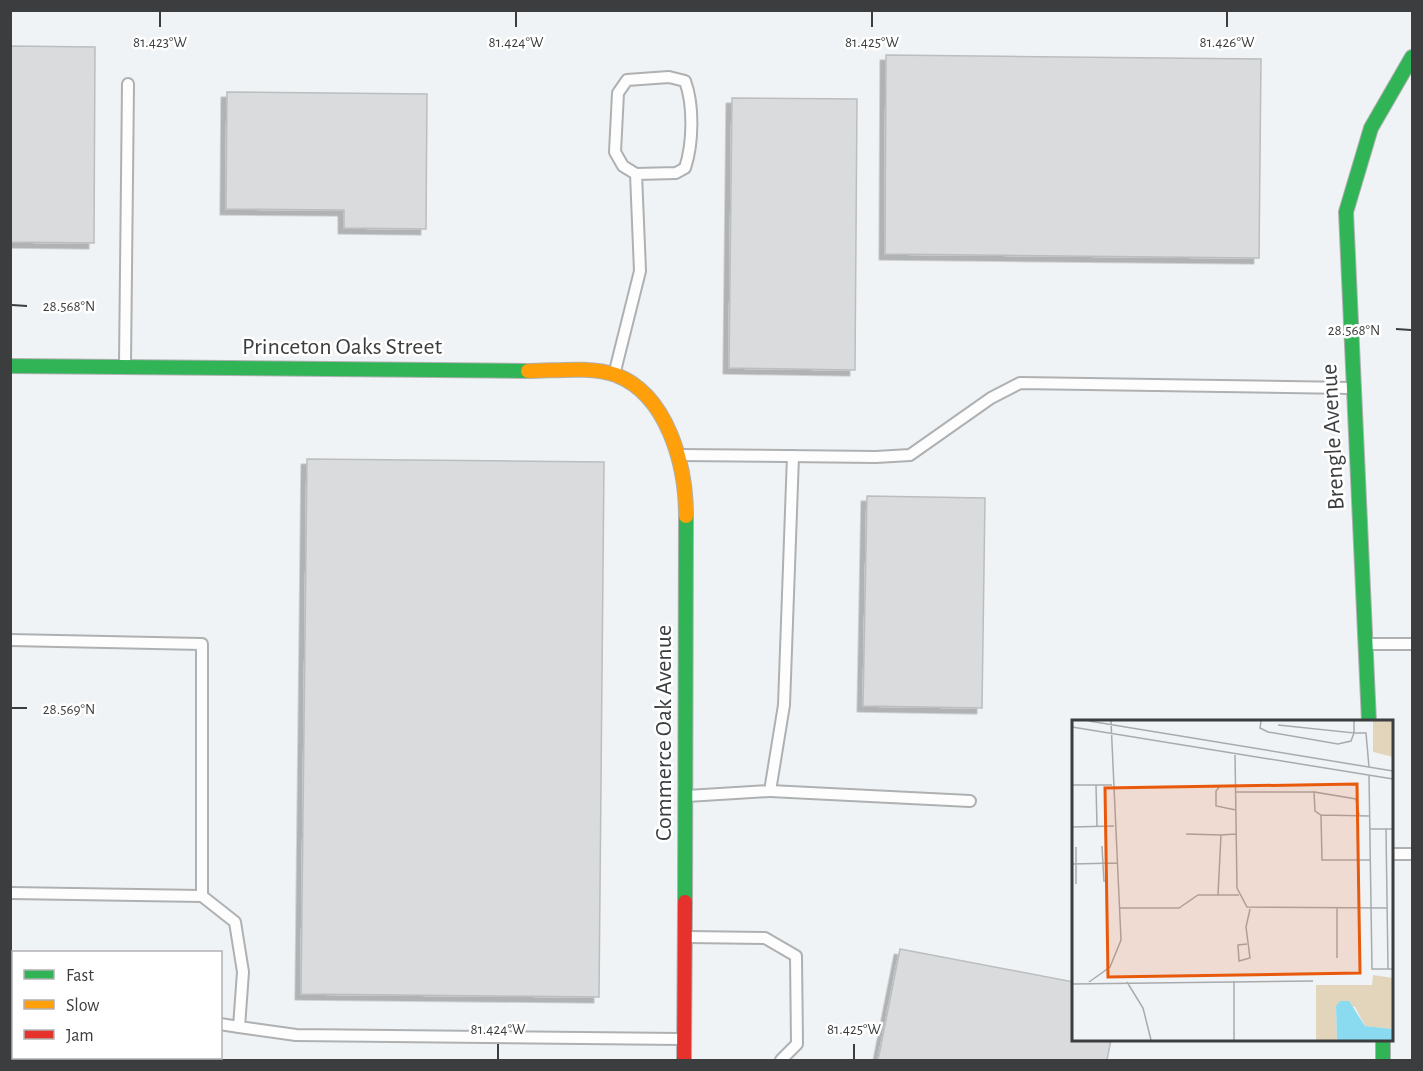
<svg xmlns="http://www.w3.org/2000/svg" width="1423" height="1071" viewBox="0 0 1423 1071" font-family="'Alegreya Sans',sans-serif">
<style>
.building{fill:#d9dbdd;stroke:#bbbebf;stroke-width:1.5;filter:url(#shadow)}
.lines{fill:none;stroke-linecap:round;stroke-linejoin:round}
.lane-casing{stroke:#aeb0b1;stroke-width:14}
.fast-casing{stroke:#aeb0b1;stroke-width:16}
.slow-casing{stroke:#aeb0b1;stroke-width:16}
.jam-casing{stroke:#aeb0b1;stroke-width:16}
.lane{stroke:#fdfdfe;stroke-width:10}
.fast{stroke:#30b455;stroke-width:14}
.slow{stroke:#ff9f0a;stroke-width:14}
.jam{stroke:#e5322d;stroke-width:14}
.ticks{fill:none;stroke:#3b3d3e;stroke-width:2}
.labels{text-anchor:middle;stroke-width:5;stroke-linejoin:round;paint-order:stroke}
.street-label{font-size:24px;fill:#3b3d3e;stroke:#fff}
.inset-road{fill:none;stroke:#a8aaac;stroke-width:1.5}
.view{fill:#e8590c;fill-opacity:0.15;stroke:#e8590c;stroke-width:3}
.inset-edge{fill:none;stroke:#3b3d3e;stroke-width:3}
.ticks-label{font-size:15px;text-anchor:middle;fill:#3b3d3e;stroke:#fff;stroke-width:5;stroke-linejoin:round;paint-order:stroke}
</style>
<defs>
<filter id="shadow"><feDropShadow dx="-5.5" dy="5.5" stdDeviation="0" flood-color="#0004"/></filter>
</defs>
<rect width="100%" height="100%" fill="#f0f3f5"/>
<g class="building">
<polygon points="10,46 95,47 94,243 10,242"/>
<polygon points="886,55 1261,59 1259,258 885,254"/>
<polygon points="227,92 427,94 426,229 344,228 344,210 226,209"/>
<polygon points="732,98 857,99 855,370 729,368"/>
<polygon points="307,459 604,462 599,997 301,994"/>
<polygon points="867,496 985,498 982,708 863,706"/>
<polygon points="900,949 1074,982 1074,1040 1111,1040 1107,1060 878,1060"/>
</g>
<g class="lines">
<defs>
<g id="lane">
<polyline points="125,364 128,84"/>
<path d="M615,371L640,271L636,174L623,166L615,152L618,93L627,80L669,77L685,81C694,105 693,144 685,168L676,173L636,174"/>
<polyline points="680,455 876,457 910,455 991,398 1020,383 1350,388"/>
<polyline points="10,640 202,644 202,896"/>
<polyline points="1368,644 1412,644"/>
<polyline points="770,791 970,801"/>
<polyline points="687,796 770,791 784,705 793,456"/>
<polyline points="1392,854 1412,854"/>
<polyline points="10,893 202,896 235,922 243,972 239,1027 220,1024"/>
<polyline points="688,937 765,938 796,956 797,1044 781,1060"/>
<polyline points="10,983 14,984"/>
<polyline points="239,1027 296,1035 681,1039"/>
</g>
<g id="fast">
<polyline points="10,366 528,371"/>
<polyline points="1369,722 1346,212 1371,128 1412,57"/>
<polyline points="685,902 686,516"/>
<polyline points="1383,1040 1383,1060"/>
</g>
<path id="slow" d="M528,371C555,371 590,366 616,375C668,395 686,466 686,516"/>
<polyline id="jam" points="684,1060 685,902"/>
</defs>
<use href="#lane" class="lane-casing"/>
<use href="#fast" class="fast-casing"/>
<use href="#slow" class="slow-casing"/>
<use href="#jam" class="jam-casing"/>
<use href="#lane" class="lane"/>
<use href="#fast" class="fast"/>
<use href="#slow" class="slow"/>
<use href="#jam" class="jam"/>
</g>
<path class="ticks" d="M160,27V12M516,27V12M872,27V12M1227,27V12M12,305L27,306M1396,329L1411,330M12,708H27M498,1059V1044M854,1059V1044"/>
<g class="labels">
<g class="street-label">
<text x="342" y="354">Princeton Oaks Street</text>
<text transform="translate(1332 437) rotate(-93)" y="8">Brengle Avenue</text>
<text transform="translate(663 733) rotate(-90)" y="8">Commerce Oak Avenue</text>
</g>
</g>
<g transform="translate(1072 720)">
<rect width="321" height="321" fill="#f0f3f5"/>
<path d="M301,1H321V37L301,32ZM301,255L321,258V309L293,306L283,287L264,286L265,320H244V265H300Z" fill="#e3d5bc"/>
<path d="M268,281H277L293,306L321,309V320H265L264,286Z" fill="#8adaf0"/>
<path class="inset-road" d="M17,1L321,51M189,1L188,8L196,12L266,24L279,21L282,13H294L297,47M206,5L282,13V1M0,7L321,59M163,33L165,168L175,187L315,188M297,55L300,249H321M0,65H40M24,65L25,107M164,66H148L144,71V86L164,90M164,72H242M249,95L250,140H298M287,95L284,79L242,72L243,91L249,95L298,96M0,107L42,106M298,109H321M314,109L316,249M114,114L149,115M30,126L32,162M4,127V164M0,144L45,143M146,175L149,115L164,114M48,188H107L126,175H167M265,188V238M175,224L166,225L167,241L178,238L174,207L178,189M162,261V320M17,262L38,247L49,220L39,1M55,262L71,288L79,320M0,264L241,261"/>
<path class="view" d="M285,64L288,253L36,257L33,68Z"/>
<rect width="321" height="321" class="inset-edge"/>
</g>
<g class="ticks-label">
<text x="160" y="47">81.423°W</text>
<text x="516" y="47">81.424°W</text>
<text x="872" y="47">81.425°W</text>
<text x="1227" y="47">81.426°W</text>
<text x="69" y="311">28.568°N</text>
<text x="1354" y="335">28.568°N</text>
<text x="69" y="714">28.569°N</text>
<text x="498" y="1034">81.424°W</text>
<text x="854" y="1034">81.425°W</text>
</g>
<rect width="1423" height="1071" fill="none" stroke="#3b3d3e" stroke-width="24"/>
<rect x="12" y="951" width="210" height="108" fill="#ffffff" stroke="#b1b1b2" stroke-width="1.5"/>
<rect x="24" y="970" width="30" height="9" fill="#30b455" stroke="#b1b1b2" stroke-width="1.5"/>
<text x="66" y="981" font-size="18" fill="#3b3d3e">Fast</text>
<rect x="24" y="1000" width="30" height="9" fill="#ff9f0a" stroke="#b1b1b2" stroke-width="1.5"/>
<text x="66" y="1011" font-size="18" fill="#3b3d3e">Slow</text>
<rect x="24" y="1030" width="30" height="9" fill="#e5322d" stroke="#b1b1b2" stroke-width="1.5"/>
<text x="66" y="1041" font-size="18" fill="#3b3d3e">Jam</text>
</svg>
